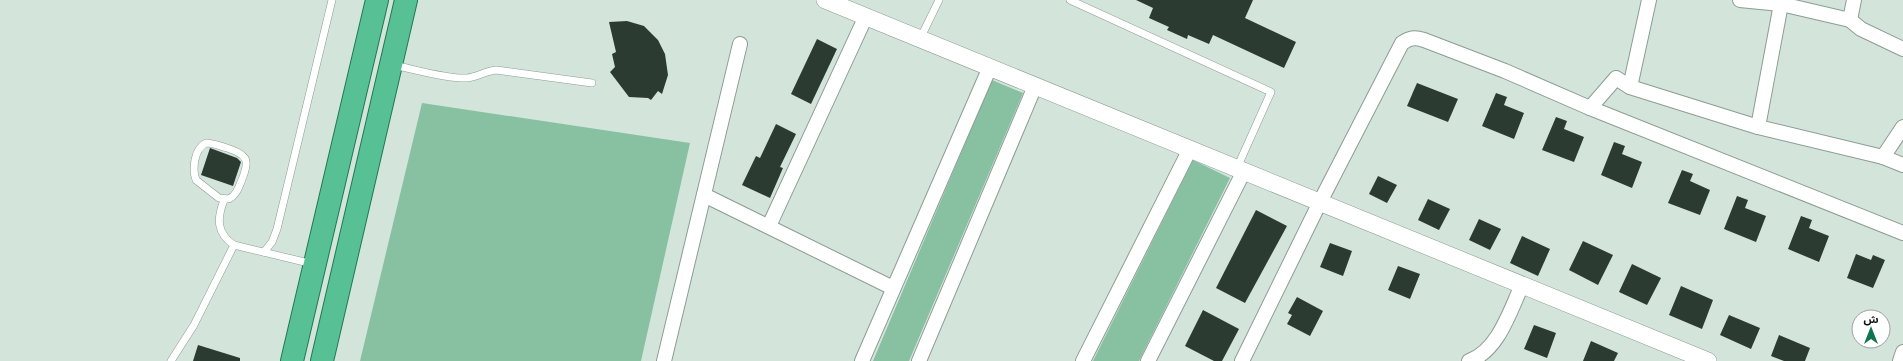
<svg xmlns="http://www.w3.org/2000/svg" width="1903" height="361" viewBox="0 0 1903 361" font-family="'Source Sans 3','Noto Sans Arabic',sans-serif">
<style>
.green{fill:#87c1a1}
.building{fill:#2c3b32}
.lines{fill:none;stroke-linecap:round;stroke-linejoin:round}
.service-casing{stroke:#8c9d93;stroke-width:8}
.minor-casing{stroke:#8c9d93;stroke-width:16}
.tertiary-casing{stroke:#8c9d93;stroke-width:18}
.trunk-casing{stroke:#217954;stroke-width:24}
.service{stroke:#fff;stroke-width:7}
.minor{stroke:#fff;stroke-width:14}
.tertiary{stroke:#fff;stroke-width:17}
.trunk{stroke:#57c094;stroke-width:22}
</style>
<rect width="100%" height="100%" fill="#d3e5db"/>
<g class="green">
<polygon points="992,80 1023,93 909,361 873,361"/>
<polygon points="422,103 690,143 641,361 360,361"/>
<polygon points="1193,160 1230,178 1139,361 1093,361"/>
</g>
<g class="building">
<polygon points="1136,0 1253,0 1245,18 1296,42 1284,68 1213,35 1209,44 1188,35 1187,39 1167,30 1169,27 1149,18 1153,8"/>
<polygon points="627,21 644,26 658,40 665,54 668,75 662,94 658,91 651,100 648,98 629,97 610,72 615,67 612,54 616,52 609,22"/>
<polygon points="817,39 837,49 811,104 791,94"/>
<polygon points="1417,83 1458,99 1448,122 1407,106"/>
<polygon points="1496,93 1507,97 1504,105 1524,113 1514,139 1482,126"/>
<polygon points="1556,117 1567,121 1564,129 1584,137 1574,162 1542,150"/>
<polygon points="776,124 796,134 780,167 783,168 770,198 742,185 756,156 760,158"/>
<polygon points="1614,142 1625,146 1622,154 1642,162 1632,188 1601,175"/>
<polygon points="210,148 237,158 241,162 233,186 201,175"/>
<polygon points="1682,170 1693,174 1690,181 1710,190 1700,215 1668,203"/>
<polygon points="1378,176 1397,185 1387,203 1369,194"/>
<polygon points="1737,196 1748,200 1745,208 1766,216 1756,242 1724,229"/>
<polygon points="1428,199 1450,209 1439,230 1418,220"/>
<polygon points="1256,210 1287,226 1245,303 1216,288"/>
<polygon points="1801,216 1812,220 1809,228 1829,236 1819,262 1788,249"/>
<polygon points="1479,219 1501,229 1490,250 1469,240"/>
<polygon points="1522,236 1550,249 1538,276 1510,263"/>
<polygon points="1583,241 1613,255 1598,285 1569,270"/>
<polygon points="1330,243 1352,251 1343,276 1320,267"/>
<polygon points="1856,254 1871,260 1873,255 1885,260 1873,288 1847,278"/>
<polygon points="1632,264 1661,278 1647,305 1619,292"/>
<polygon points="1398,266 1420,274 1410,299 1388,290"/>
<polygon points="1681,286 1713,300 1702,329 1669,315"/>
<polygon points="1297,297 1323,311 1310,336 1287,324 1292,315 1288,313"/>
<polygon points="1203,310 1239,329 1222,361 1214,361 1185,346"/>
<polygon points="1729,315 1760,328 1751,349 1720,335"/>
<polygon points="1534,325 1556,333 1547,358 1524,349"/>
<polygon points="1779,335 1810,348 1805,361 1784,361 1771,356"/>
<polygon points="1591,341 1618,353 1614,361 1583,361"/>
<polygon points="198,345 240,358 240,361 193,361"/>
</g>
<g class="lines">
<defs>
<g id="service">
<polyline points="1070,0 1271,92 1237,168"/>
<polyline points="920,39 939,0"/>
<path d="M393,65C414,69 446,79 467,78C477,77 486,71 496,70L592,83"/>
<path d="M206,143C213,143 220,146 227,148C249,155 250,161 241,182C238,189 236,195 229,199L219,198L196,180C192,169 194,149 206,143Z"/>
<path d="M224,200C217,218 216,233 234,245L313,264"/>
<polyline points="264,252 272,242 277,229 332,0"/>
<polyline points="171,361 194,325 234,245"/>
</g>
<g id="minor">
<polyline points="1740,0 1781,4 1850,20 1861,29 1903,49"/>
<polyline points="1850,20 1854,0"/>
<polyline points="1630,87 1649,0"/>
<polyline points="1590,108 1903,233"/>
<polyline points="1758,127 1781,4"/>
<polyline points="1883,157 1903,127"/>
<polyline points="704,195 893,288"/>
<polyline points="769,226 866,16"/>
<polyline points="664,361 740,44"/>
<polyline points="862,361 990,67"/>
<polyline points="919,361 1035,86"/>
<polyline points="1083,361 1190,149"/>
<polyline points="1148,361 1244,171"/>
<path d="M1242,361L1320,202L1402,43C1410,38 1414,37 1424,40L1505,71L1590,108L1616,78L1630,87L1758,127L1883,157L1903,165"/>
<path d="M1469,361C1498,351 1510,311 1522,285"/>
<polyline points="1900,361 1903,352"/>
</g>
<polyline id="tertiary" points="825,0 1708,361"/>
<g id="trunk">
<polyline points="292,361 377,0"/>
<polyline points="322,361 406,0"/>
</g>
</defs>
<use href="#service" class="service-casing"/>
<use href="#minor" class="minor-casing"/>
<use href="#tertiary" class="tertiary-casing"/>
<use href="#trunk" class="trunk-casing"/>
<use href="#service" class="service"/>
<use href="#minor" class="minor"/>
<use href="#tertiary" class="tertiary"/>
<use href="#trunk" class="trunk"/>
</g>
<g transform="translate(1871 329)"><circle r="19" fill="#ffffff" stroke="#9da09f"/>
<path d="M0-3L7 15L0 10L-7 15Z" fill="#10754d"/>
<text y="-6" font-size="11" font-weight="bold" text-anchor="middle" fill="#0b120e">ش</text>
</g>
</svg>
